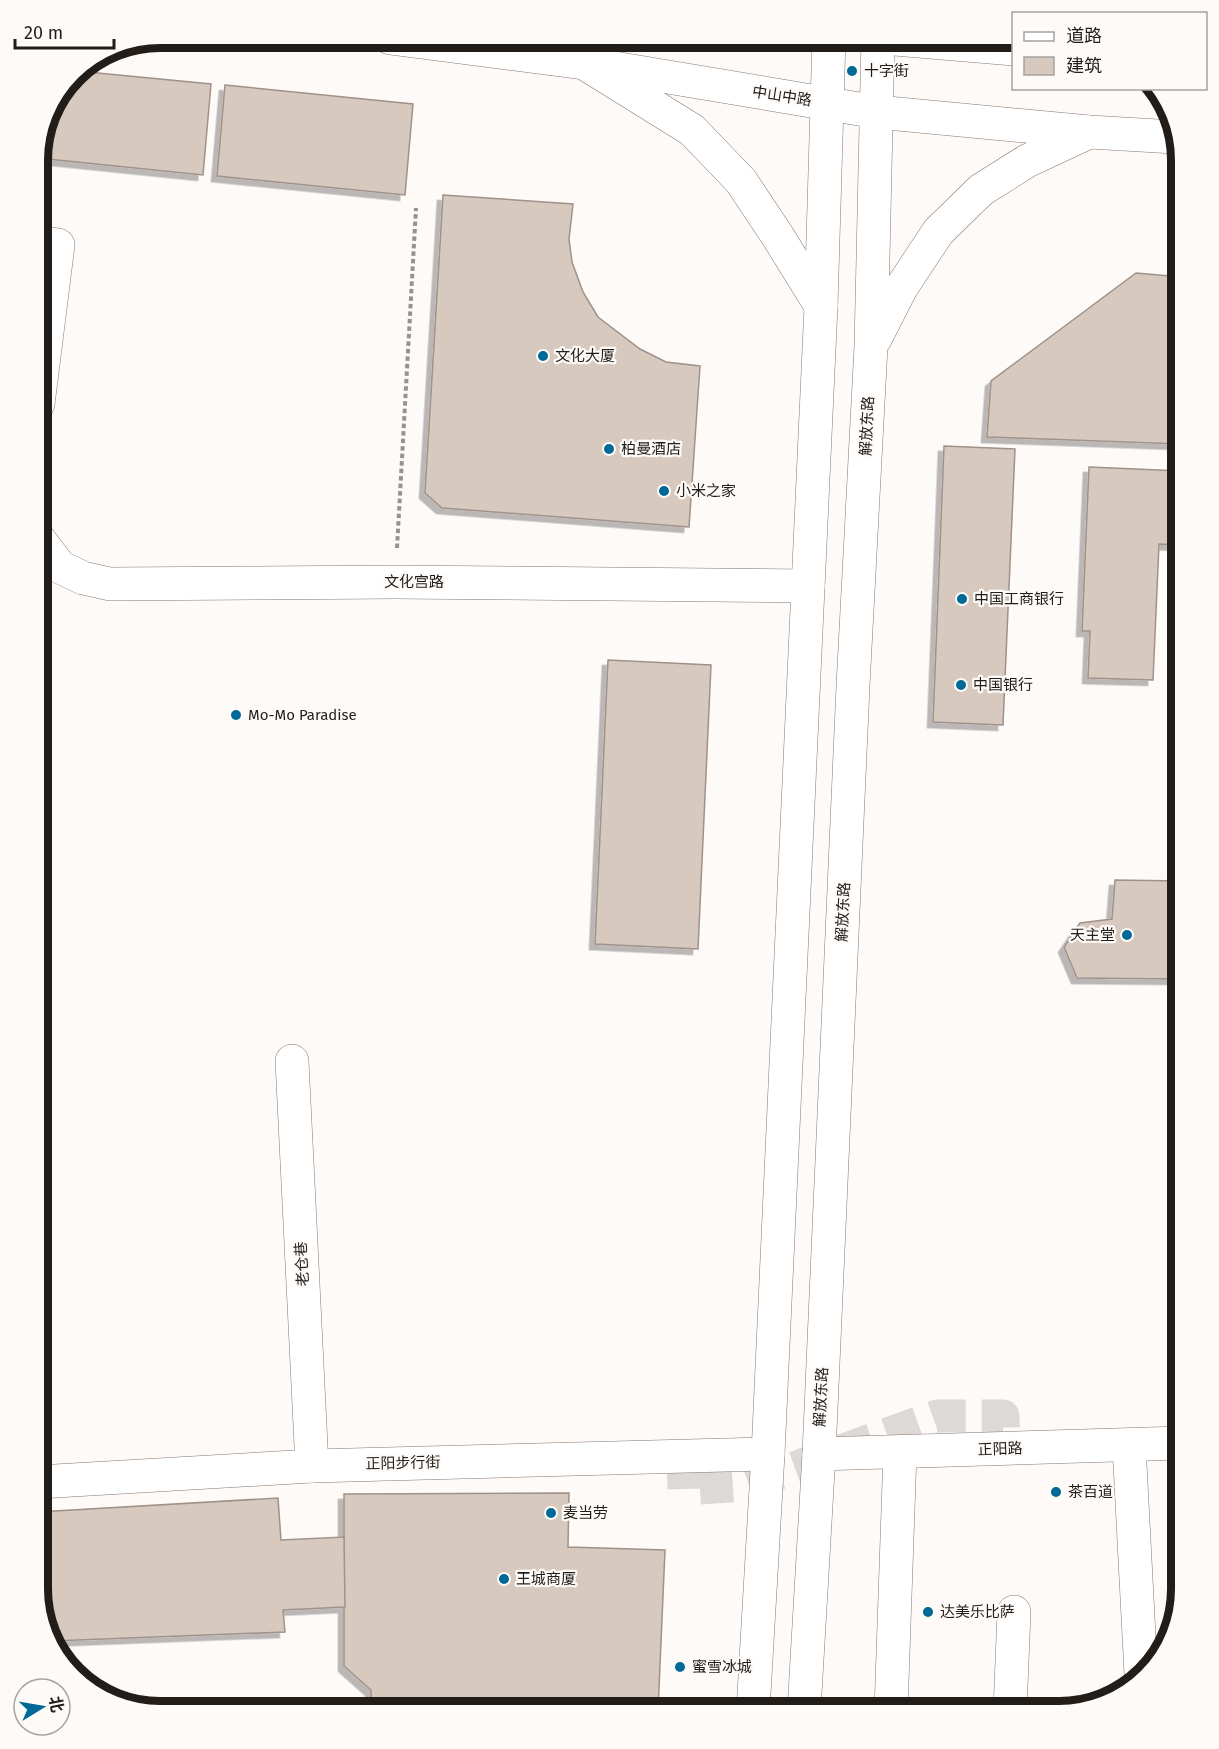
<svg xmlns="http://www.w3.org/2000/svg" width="1219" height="1749" viewBox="0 0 1219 1749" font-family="'Fira Sans','Noto Sans SC',sans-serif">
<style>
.building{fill:#d8c9bf;stroke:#a09289;stroke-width:1.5;filter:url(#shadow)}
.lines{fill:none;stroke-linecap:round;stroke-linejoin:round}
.minor-tunnel{stroke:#dcd9d7;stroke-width:33;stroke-dasharray:33 16;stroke-linecap:butt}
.minor-casing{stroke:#86786f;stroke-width:34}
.major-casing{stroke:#86786f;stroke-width:34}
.highway-casing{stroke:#86786f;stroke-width:34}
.path{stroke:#96928f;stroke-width:4;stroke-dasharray:4.5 3;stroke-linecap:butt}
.minor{stroke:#fff;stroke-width:33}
.major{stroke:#fff;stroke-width:33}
.highway{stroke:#fff;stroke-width:33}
.poi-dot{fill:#006997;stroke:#fdfaf8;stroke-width:2}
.labels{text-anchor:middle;stroke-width:4.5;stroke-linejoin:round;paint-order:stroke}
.poi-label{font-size:15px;fill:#221d19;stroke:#fdfaf8;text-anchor:start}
.street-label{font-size:15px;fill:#221d19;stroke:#fdfaf8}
.rim{fill:none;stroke:#221d19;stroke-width:8}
</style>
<defs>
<filter id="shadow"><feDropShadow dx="-5.5" dy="5.5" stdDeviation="0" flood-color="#0004"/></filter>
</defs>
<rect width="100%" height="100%" fill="#fdfaf8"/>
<g class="building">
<polygon points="77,71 211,84 203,175 38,158 38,152 50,106"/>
<polygon points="225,85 413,104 405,195 217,176"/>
<polygon points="443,195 573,204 569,239 572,262 583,292 598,317 640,349 666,362 700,366 689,527 442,508 425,493"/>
<polygon points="1136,273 1181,277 1181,444 987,437 991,381"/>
<polygon points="944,446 1015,449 1003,725 933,722"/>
<polygon points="1089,467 1181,471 1181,545 1159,544 1153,680 1088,678 1090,631 1082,631"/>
<polygon points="608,660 711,665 698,949 595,944"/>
<polygon points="1115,880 1181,881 1181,979 1077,978 1064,947 1080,923 1112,919"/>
<polygon points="569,1493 568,1547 665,1550 658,1711 371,1711 371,1690 344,1666 344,1494"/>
<polygon points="278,1498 281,1540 344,1537 345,1607 283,1610 285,1632 52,1641 38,1589 38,1512"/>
</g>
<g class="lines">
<polyline class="minor-tunnel" points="683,1456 684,1489 747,1485 937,1416 1003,1416 1004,1449"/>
<defs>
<g id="minor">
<polyline points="38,404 58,245 38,242"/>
<polyline points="38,538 60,567 83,578 110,584 395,582 808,586"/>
<polyline points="292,1061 312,1466"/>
<polyline points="1129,1445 1141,1674"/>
<polyline points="819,1454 1181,1443"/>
<polyline points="38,1482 312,1466 768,1454"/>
<polyline points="891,1711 900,1452"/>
<polyline points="1010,1711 1014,1612"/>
</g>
<g id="major">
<polyline points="584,63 692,130 741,181 777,235 821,306"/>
<polyline points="875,339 901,288 938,232 981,190 1027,161 1089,132"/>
<polyline points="753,1711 768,1454 821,306 829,38"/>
<polyline points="804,1711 819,1454 853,686 871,346 878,38"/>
</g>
<g id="highway">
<polyline points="390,38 584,63 877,112 1089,132 1175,137"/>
<polyline points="883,38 1014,49"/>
</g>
</defs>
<use href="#minor" class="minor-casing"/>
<use href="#major" class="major-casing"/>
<use href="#highway" class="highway-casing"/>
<polyline class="path" points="397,548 416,208"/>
<use href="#minor" class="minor"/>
<use href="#major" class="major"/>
<use href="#highway" class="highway"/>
</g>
<g class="poi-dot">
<circle cx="852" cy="71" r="6"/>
<circle cx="543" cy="356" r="6"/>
<circle cx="609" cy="449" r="6"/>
<circle cx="664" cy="491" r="6"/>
<circle cx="962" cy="599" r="6"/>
<circle cx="961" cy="685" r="6"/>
<circle cx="236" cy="715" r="6"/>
<circle cx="1127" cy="935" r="6"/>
<circle cx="1056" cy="1492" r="6"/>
<circle cx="551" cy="1513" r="6"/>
<circle cx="504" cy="1579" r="6"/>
<circle cx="928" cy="1612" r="6"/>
<circle cx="680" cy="1667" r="6"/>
</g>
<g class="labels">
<g class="poi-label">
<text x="864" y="76">十字街</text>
<text x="555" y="361">文化大厦</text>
<text x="621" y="454">柏曼酒店</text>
<text x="676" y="496">小米之家</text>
<text x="974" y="604">中国工商银行</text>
<text x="973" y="690">中国银行</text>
<text x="248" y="720">Mo-Mo Paradise</text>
<text x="1115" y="940" text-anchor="end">天主堂</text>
<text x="1068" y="1497">茶百道</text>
<text x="563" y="1518">麦当劳</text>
<text x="516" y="1584">王城商厦</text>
<text x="940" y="1617">达美乐比萨</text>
<text x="692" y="1672">蜜雪冰城</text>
</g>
<g class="street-label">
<text transform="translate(782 96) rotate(9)" y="5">中山中路</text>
<text transform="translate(867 426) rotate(-87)" y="5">解放东路</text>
<text x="414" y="587">文化宫路</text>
<text transform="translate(843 912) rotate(-87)" y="5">解放东路</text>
<text transform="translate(302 1264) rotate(-93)" y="5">老仓巷</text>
<text transform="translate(821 1397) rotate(-87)" y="5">解放东路</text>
<text transform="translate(1000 1449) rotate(-2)" y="5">正阳路</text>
<text transform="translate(403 1463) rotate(-1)" y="5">正阳步行街</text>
</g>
</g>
<path d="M0 0H1219V1749H0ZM160 48H1059A112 112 0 0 1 1171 160V1589A112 112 0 0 1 1059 1701H160A112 112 0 0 1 48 1589V160A112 112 0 0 1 160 48Z" fill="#fdfaf8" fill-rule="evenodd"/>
<path class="rim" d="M160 48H1059A112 112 0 0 1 1171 160V1589A112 112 0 0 1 1059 1701H160A112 112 0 0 1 48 1589V160A112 112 0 0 1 160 48Z"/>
<rect x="1012" y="12" width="195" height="78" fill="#fdfaf8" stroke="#a5a29f" stroke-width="1.5"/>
<rect x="1024" y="32" width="30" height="9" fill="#ffffff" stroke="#a5a29f" stroke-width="1.5"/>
<text x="1066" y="42" font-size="18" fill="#221d19">道路</text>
<rect x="1024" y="57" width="30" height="18" fill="#d8c9bf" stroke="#a5a29f" stroke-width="1.5"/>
<text x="1066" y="72" font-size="18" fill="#221d19">建筑</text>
<g transform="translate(42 1707) rotate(79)"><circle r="28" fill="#fdfaf8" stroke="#a5a29f" stroke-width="1.5"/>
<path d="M0-4.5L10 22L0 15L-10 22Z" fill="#006997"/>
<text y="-9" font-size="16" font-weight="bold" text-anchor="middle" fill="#221d19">北</text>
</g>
<path d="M15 39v9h99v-9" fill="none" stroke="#221d19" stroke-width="3"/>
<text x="24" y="39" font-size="18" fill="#221d19" stroke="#fdfaf8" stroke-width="4.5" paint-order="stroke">20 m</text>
</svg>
